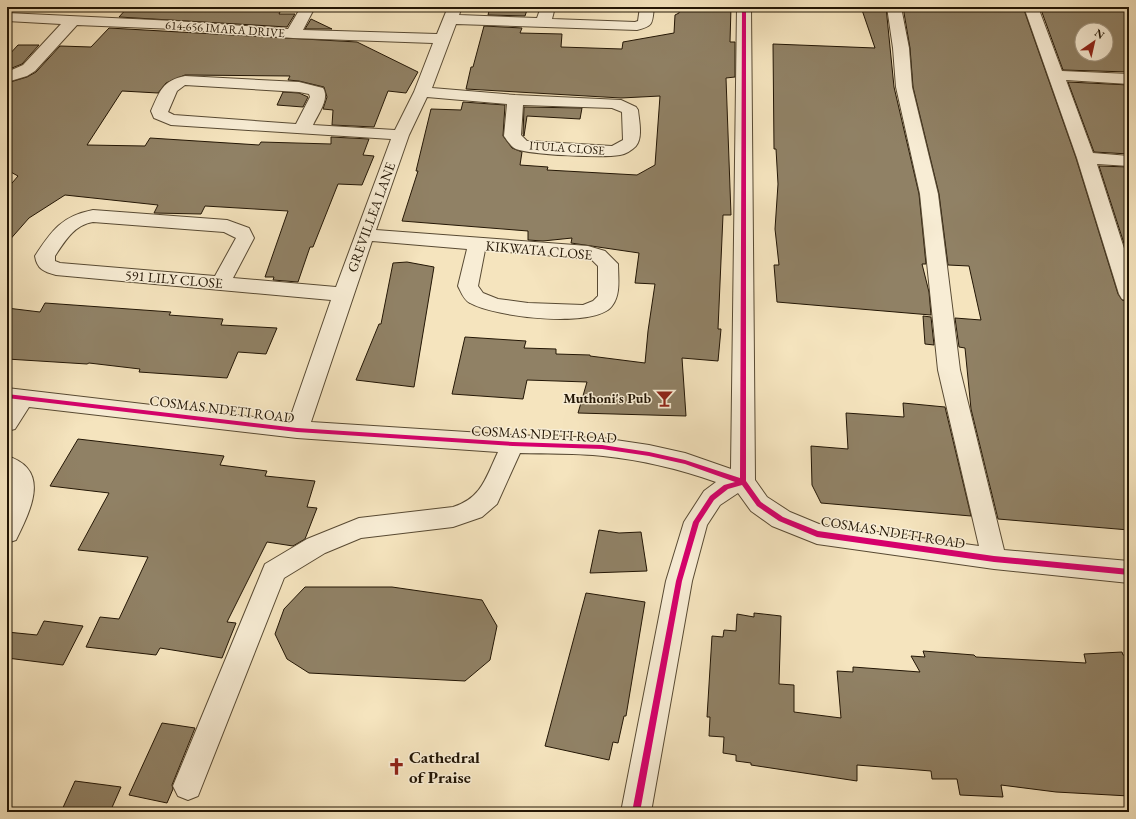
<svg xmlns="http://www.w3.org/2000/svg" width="1136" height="819" viewBox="0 0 1136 819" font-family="'EB Garamond',serif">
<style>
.building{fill:#908165;stroke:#231605;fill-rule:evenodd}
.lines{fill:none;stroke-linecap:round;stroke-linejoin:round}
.minor-casing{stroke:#584a33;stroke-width:2}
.minor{fill:#f8edd5;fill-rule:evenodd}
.cycleway-casing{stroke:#f8edd5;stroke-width:2}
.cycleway{fill:#d6006c;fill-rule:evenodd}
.labels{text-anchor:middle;stroke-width:3;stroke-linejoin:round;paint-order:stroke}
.far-street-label{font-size:12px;fill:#231605;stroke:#f8edd5}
.street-label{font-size:14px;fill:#231605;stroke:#f8edd5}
.poi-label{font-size:14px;font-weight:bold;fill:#231605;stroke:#f8edd5;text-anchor:end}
.near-poi-label{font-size:17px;font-weight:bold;fill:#231605;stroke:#f8edd5;text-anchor:start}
</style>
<rect width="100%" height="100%" fill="#f5e4be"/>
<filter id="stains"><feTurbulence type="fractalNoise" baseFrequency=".005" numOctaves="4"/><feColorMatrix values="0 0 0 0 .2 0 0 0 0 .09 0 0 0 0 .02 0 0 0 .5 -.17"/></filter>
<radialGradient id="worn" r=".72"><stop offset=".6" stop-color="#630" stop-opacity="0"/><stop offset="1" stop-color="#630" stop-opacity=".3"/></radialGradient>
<g class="building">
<polygon points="128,7 263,7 282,8 279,14 295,14 287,27 119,17"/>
<polygon points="490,7 528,7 525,16 488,15"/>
<polygon points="680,7 731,7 730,42 735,42 735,77 726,78 731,215 723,215 718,329 721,329 718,361 682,358 686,416 578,413 587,382 527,380 523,399 452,394 465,337 526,341 524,348 556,349 556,354 590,355 590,356 645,363 648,331 655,284 635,283 639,253 571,243 572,238 543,241 528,240 528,231 402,221 418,171 416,171 431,109 461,110 463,102 505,105 503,136 512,148 522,152 520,165 548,167 547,170 637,175 655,165 660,96 621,98 466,89 471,67 473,67 484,26 522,28 520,33 562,34 561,47 622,49 623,42 674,33 675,15 679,13"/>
<polygon points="861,7 886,7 894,87 919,194 926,264 922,264 929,292 931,315 777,302 774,265 779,265 775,229 778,184 776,149 774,149 773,44 875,48"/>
<polygon points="903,7 1023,7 1076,158 1118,294 1122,300 1129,302 1129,530 998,519 971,409 965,348 959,347 955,318 981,320 969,266 948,265 939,194 913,87 910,48"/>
<path d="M1040,7L1096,8L1129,11V72L1063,70ZM1082,30H1106V54H1082Z"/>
<polygon points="311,19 332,29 305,29"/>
<polygon points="109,28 357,42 418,72 406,93 388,91 374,127 332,125 333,110 323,109 327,97 324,87 299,81 288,80 290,76 185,75 166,83 158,93 122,91 87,145 145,146 150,138 259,145 261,142 331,144 331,137 369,139 363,155 374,156 362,185 338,184 313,247 310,247 298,282 273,280 274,277 265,277 288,211 205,206 201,214 154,213 158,205 65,195 29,218 7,243 7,189 18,176 7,170 7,83 27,77 36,72 60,46 91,47"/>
<polygon points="18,45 39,45 22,64 7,70 7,57"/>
<polygon points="1068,82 1129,85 1129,154 1094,152"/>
<polygon points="283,92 299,93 308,97 303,107 277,105"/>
<polygon points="524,107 582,108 580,119 527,116 524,136 523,134"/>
<polygon points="1099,166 1129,167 1129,259"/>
<polygon points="407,262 434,267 414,387 356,380 379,324 381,324 393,263"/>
<polygon points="45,303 171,312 169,315 223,319 221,325 277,328 266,354 238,352 227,378 139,372 140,369 89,363 87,364 7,359 7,308 40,312"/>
<polygon points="923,316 931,317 934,345 925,344"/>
<polygon points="903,403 945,407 971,516 821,503 812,485 811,446 848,449 846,413 904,417"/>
<polygon points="78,439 224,456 220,465 267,471 265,476 315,481 307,507 317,508 305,539 293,546 267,542 227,622 236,623 222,658 160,648 156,655 86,647 100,617 119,619 148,557 78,550 109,493 50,486"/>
<polygon points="599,530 619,533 641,532 647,571 590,573"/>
<polygon points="305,587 392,587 482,600 497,626 490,660 465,681 309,673 287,659 275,634 284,609"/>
<polygon points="586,593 645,602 626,716 624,716 618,743 613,742 609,760 545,746"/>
<polygon points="754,613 781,616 779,684 794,685 794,712 841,718 837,671 853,672 853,667 920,672 911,656 925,657 923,651 974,655 976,657 1086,663 1084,654 1122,652 1123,655 1129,656 1129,796 1056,792 1001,785 1003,797 960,795 957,779 932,779 931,771 857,765 857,781 751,765 751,763 736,761 736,755 723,753 724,737 709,736 710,717 707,717 712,636 723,637 724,630 736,631 737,614 754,617"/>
<polygon points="44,621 83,626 63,665 7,658 7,632 37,635"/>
<polygon points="162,723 195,728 172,785 173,789 167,803 129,795"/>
<polygon points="75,781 121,787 110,812 61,812"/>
</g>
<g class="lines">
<defs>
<g id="minor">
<path d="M301,7H315L303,30L437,34L448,7H462L459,15L537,18L541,7H555L552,19L635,22L638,21L640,7H654C652,23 654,26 637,30L456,24L432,88L515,95L621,100L636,107L638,110C639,121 643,137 636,146C632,150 626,154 620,155C604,158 531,155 516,149C511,147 507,140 504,136L507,104L427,97L409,135L376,230L588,246L605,251L618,264C618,278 621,294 612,306C595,329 494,317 470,303C464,300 461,292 458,286L467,249L372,241L311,422L513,435L602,438L649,445L685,453L731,469L737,7H751L755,480L767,497L790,512L819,524L979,546L938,370L920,194L896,87L893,48L887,7H901L909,48L912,87L938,194L960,370L1004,550L1129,561V583L994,569L817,544L772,526L751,511L738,493L720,505L707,525L692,581L651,812H621L666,581L684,522L704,491L716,482C679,469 642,460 603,456C576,453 548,454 520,453L497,504L482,517L453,527L361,538L325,553L284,578L198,796L188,800L178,796L173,786L265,564L307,539L359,518L453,507C482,498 486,477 498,452L297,438L29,407L15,429L7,431V388L289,421L331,300L56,275C44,272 37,269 35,256C52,230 62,216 93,210L227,220L249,228L254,238L233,278L336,287L391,139L171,125L154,118L151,111C160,91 162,81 185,76L299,82L323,88C330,99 318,114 313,125L395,130L414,92L433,43L293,38L175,29L77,25L35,71L27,76L7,82V72L23,65L61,24L7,21V13L175,21L288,29ZM185,85L299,92L309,94L310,97L296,124L174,115L168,112L177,91ZM523,105L612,108L622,112L623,140L612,146L527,141L521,135ZM93,222L224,232L236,238L215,276L60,263L55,261V256C65,241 74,225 93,222ZM485,250L591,259L598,266V296L593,301L583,305L528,303L498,299L483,293L478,286Z"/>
<polygon points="1024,7 1038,7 1062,71 1129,74 1129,84 1066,80 1093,153 1129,156 1129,166 1097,164 1129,264 1129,301 1122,299 1119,294 1077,158"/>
<path d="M7,456C52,470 30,511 16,540L7,543V507L11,488L7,477Z"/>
</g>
</defs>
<use href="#minor" class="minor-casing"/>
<use href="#minor" class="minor"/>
<defs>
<polygon id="cycleway" points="742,7 746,7 746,481 761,502 783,517 818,531 994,556 1129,569 1129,575 994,562 817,537 779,521 757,506 742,485 728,489 714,500 699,523 682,581 640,812 632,812 676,581 693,522 710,496 724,485 735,482 685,464 649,456 602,449 513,446 297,432 7,398 7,394 297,428 513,442 602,445 649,452 685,460 740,478"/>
</defs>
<use href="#cycleway" class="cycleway-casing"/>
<use href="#cycleway" class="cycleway"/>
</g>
<defs>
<symbol id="bar-bare" viewBox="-9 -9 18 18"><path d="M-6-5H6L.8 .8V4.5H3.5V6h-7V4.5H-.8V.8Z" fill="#8f2418" stroke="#f8edd5" stroke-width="2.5" paint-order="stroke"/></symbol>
<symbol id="church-bare" viewBox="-9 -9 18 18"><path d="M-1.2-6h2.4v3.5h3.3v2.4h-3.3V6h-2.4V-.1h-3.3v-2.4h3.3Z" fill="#8f2418" stroke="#f8edd5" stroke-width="2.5" paint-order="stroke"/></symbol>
</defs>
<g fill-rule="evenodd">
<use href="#bar-bare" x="652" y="386" width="25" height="25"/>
<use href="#church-bare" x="384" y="754" width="25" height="25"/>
</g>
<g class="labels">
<g class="far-street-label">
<text transform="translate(225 29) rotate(4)" y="4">614-656 IMARA DRIVE</text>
<text transform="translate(567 148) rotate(4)" y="4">ITULA CLOSE</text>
</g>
<g class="street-label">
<text transform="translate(371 217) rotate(-70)" y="5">GREVILLEA LANE</text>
<text transform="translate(539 250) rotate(5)" y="5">KIKWATA CLOSE</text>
<text transform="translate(174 279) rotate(5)" y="5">591 LILY CLOSE</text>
<text transform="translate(222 409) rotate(7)" y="5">COSMAS NDETI ROAD</text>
<text transform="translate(544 434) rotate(3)" y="5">COSMAS NDETI ROAD</text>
<text transform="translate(893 532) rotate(9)" y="5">COSMAS NDETI ROAD</text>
</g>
<g class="poi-label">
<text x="651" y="403">Muthoni's Pub</text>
</g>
<g class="near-poi-label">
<text x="409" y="763">Cathedral<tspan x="409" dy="20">of Praise</tspan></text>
</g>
</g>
<rect width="1136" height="819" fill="none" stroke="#f5e4be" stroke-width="24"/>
<rect x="8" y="8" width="1120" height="803" fill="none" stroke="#231605" stroke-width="2"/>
<rect x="12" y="12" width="1112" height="795" fill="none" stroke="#231605"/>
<g transform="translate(1094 42) rotate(34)"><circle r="19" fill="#f8edd5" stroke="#a39782"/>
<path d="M0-3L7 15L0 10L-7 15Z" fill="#8f2418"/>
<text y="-6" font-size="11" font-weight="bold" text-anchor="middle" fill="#231605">N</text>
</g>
<rect width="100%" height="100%" filter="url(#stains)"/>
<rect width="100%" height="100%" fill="url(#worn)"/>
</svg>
